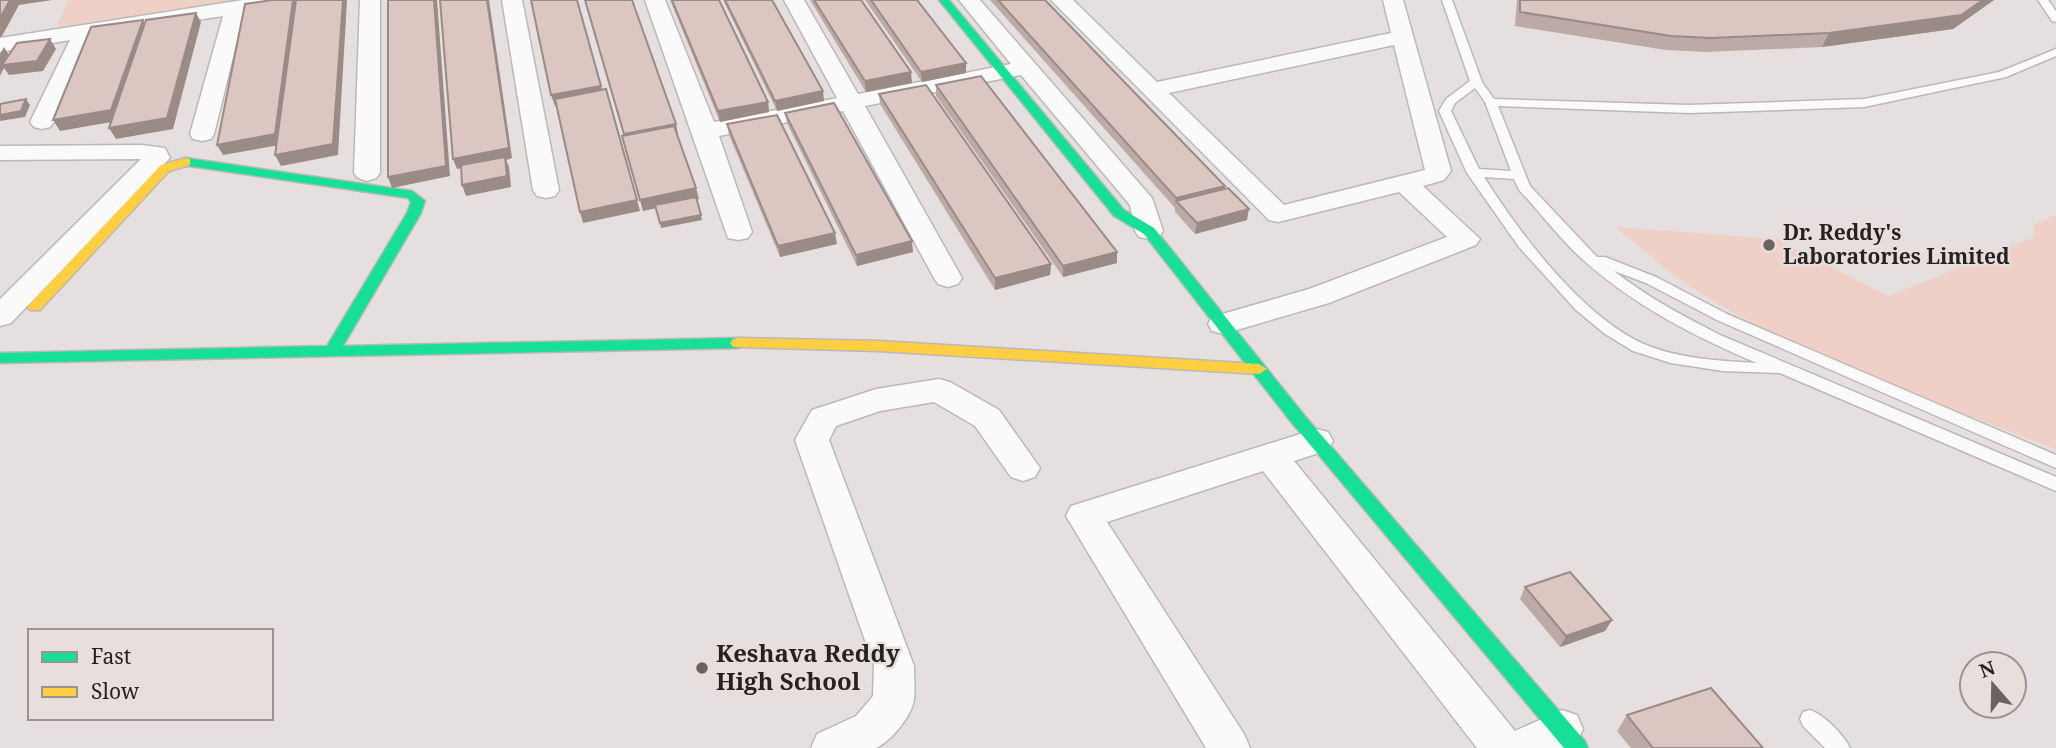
<svg xmlns="http://www.w3.org/2000/svg" width="2056" height="748" viewBox="0 0 2056 748" font-family="'Noto Serif',serif">
<style>
.green{fill:#efd0c7}
.lines{fill:none;stroke-linecap:round;stroke-linejoin:round}
.lane-casing{stroke:#bcb8b7;stroke-width:3}
.street-casing{stroke:#bcb8b7;stroke-width:3}
.fast-casing{stroke:#bcb8b7;stroke-width:3}
.slow-casing{stroke:#bcb8b7;stroke-width:3}
.lane{fill:#fbfafa;fill-rule:evenodd}
.street{fill:#fbfafa;fill-rule:evenodd}
.fast{fill:#16e098;fill-rule:evenodd}
.slow{fill:#ffcf43;fill-rule:evenodd}
.wall{fill:#bdaaa6}
.shaded-wall{fill:#9a8b87}
.building{fill:#dcc6c1;stroke:#9a8b87;stroke-width:2}
.poi-dot{fill:#686464;stroke:#e8dedc;stroke-width:2.5}
.labels{text-anchor:middle;stroke-width:5;stroke-linejoin:round;paint-order:stroke}
.poi-label{font-size:21px;font-weight:bold;fill:#252221;stroke:#e8dedc;text-anchor:start}
.near-poi-label{font-size:24px;font-weight:bold;fill:#252221;stroke:#e8dedc;text-anchor:start}
</style>
<rect width="100%" height="100%" fill="#e5e0df"/>
<g class="green">
<polygon points="68,0 238,0 56,28"/>
<path d="M2056,215V450C1943,404 1824,364 1718,304C1681,283 1648,255 1616,227L1776,239L1889,296L2033,237L2034,225Z"/>
</g>
<g class="lines">
<defs>
<g id="lane">
<path d="M1442,0H1452L1482,82L1494,99L1689,105L1864,99L1999,72L2056,49V56L2006,77L1864,107L1689,113L1498,106L1530,186L1597,257H1605L1656,277L1727,314L2056,455V468L1717,320L1646,283L1614,271C1647,297 1683,316 1720,335L2056,477V491L1780,373L1723,371L1671,363L1633,351L1605,334L1576,310L1519,247L1467,173L1439,111L1446,99L1470,81ZM1475,88L1485,102L1511,171L1479,169L1451,111L1455,103ZM1484,177L1514,179L1519,190C1540,212 1559,238 1581,258C1633,305 1693,336 1757,363C1720,361 1681,359 1646,345C1582,317 1521,235 1484,177Z"/>
<polygon points="2038,0 2048,0 2056,11 2056,22 2052,21"/>
<path d="M1810,710C1824,715 1843,734 1850,748H1825L1803,726L1800,719L1803,712Z"/>
</g>
<g id="street">
<polygon points="243,0 292,0 289,4 244,12 214,134 211,139 202,141 193,139 190,134 223,16 94,36 54,122 50,127 42,129 34,127 30,122 70,40 0,52 0,38"/>
<polygon points="360,0 380,0 380,173 376,178 367,181 358,178 354,173"/>
<polygon points="502,0 522,0 559,190 555,196 546,198 537,196 533,190"/>
<polygon points="645,0 665,0 714,122 837,98 784,0 804,0 858,94 1011,64 959,0 980,0 1152,198 1163,231 1159,237 1149,239 1139,237 1135,231 1130,205 1021,75 865,106 962,278 958,284 948,287 938,284 934,278 843,111 719,136 752,232 748,238 738,240 728,238"/>
<path d="M1051,0H1073L1157,82L1391,33L1383,0H1403L1451,171L1444,180L1423,186L1480,239L1476,245L1329,303L1223,334L1212,331L1208,324L1212,317L1309,289L1447,237L1399,192L1278,222L1269,220ZM1394,45L1425,170L1284,205L1169,93Z"/>
<polygon points="142,145 165,148 170,158 11,323 0,326 0,299 141,159 0,160 0,146"/>
<path d="M939,379L950,382L999,410L1040,468L1035,477L1023,481L1011,477L975,426L934,402L880,411L836,426L829,440L914,666C914,677 915,689 914,700C911,717 891,741 876,748H811L817,734L856,716L873,696L874,666L795,440L812,410L876,389Z"/>
<polygon points="1316,429 1328,432 1333,441 1328,450 1294,461 1515,731 1562,710 1577,715 1583,729 1577,743 1566,748 1477,748 1263,471 1107,522 1244,734 1250,748 1206,748 1066,516 1071,506"/>
</g>
<g id="fast">
<polygon points="939,0 949,0 1124,210 1154,228 1304,415 1585,741 1588,748 1564,748 1292,423 1144,234 1114,216"/>
<polygon points="186,158 412,191 425,201 421,213 343,346 738,338 746,343 738,348 0,363 0,353 327,346 407,213 411,202 408,198 182,165 182,159"/>
</g>
<g id="slow">
<polygon points="186,158 190,159 190,165 169,171 40,310 30,310 28,307 30,304 161,165"/>
<polygon points="738,338 879,341 1259,364 1267,369 1259,374 879,351 733,347 730,343 733,339"/>
</g>
</defs>
<use href="#lane" class="lane-casing"/>
<use href="#street" class="street-casing"/>
<use href="#fast" class="fast-casing"/>
<use href="#slow" class="slow-casing"/>
<use href="#lane" class="lane"/>
<use href="#street" class="street"/>
<use href="#fast" class="fast"/>
<use href="#slow" class="slow"/>
</g>
<g class="wall">
<polygon points="670,0 719,0 768,102 769,112 720,122"/>
<polygon points="723,0 772,0 824,101 777,111"/>
<polygon points="810,0 861,0 912,83 866,92"/>
<polygon points="865,0 917,0 966,63 966,73 922,82"/>
<polygon points="990,0 1045,0 1225,186 1224,189 1247,220 1195,234 1175,212 1175,208"/>
<polygon points="1517,0 1994,0 1953,29 1822,47 1705,52 1666,50 1515,26"/>
<polygon points="936,85 1117,252 1117,263 1063,277 936,96"/>
<polygon points="879,94 1051,264 1050,275 995,290 880,104"/>
<polygon points="785,113 913,252 857,266 787,123"/>
<polygon points="727,124 837,244 780,257 729,135"/>
<polygon points="1525,587 1612,620 1605,631 1560,647 1520,599"/>
<polygon points="1627,715 1763,748 1631,748 1617,731"/>
</g>
<g class="shaded-wall">
<polygon points="10,0 52,0 19,5 2,36 0,37 0,18"/>
<polygon points="293,0 295,0 298,6 280,145 223,155 217,145"/>
<polygon points="343,0 347,0 338,155 281,166 275,155"/>
<polygon points="434,0 437,0 450,176 392,188 388,177"/>
<polygon points="487,0 489,0 512,158 506,160 509,167 511,187 466,196 462,185 506,160 457,169 453,159"/>
<polygon points="1983,0 1994,0 1953,29 1822,47 1829,33"/>
<polygon points="196,13 201,22 173,129 116,139 109,128"/>
<polygon points="143,20 148,30 117,121 60,131 53,120"/>
<polygon points="50,39 56,49 43,71 9,75 4,68 0,76 0,54 4,47 10,57"/>
<polygon points="966,63 966,73 922,82 921,72"/>
<polygon points="911,72 912,83 866,92 865,81"/>
<polygon points="601,86 604,96 555,106 551,95"/>
<polygon points="823,91 824,101 777,111 775,101"/>
<polygon points="26,99 30,105 25,117 0,121 0,115"/>
<polygon points="768,102 769,112 720,122 718,111"/>
<polygon points="676,124 678,134 626,145 624,134"/>
<polygon points="1225,186 1223,197 1176,201 1175,208 1176,198"/>
<polygon points="696,188 699,199 643,211 640,200"/>
<polygon points="637,200 640,211 583,223 580,212"/>
<polygon points="1249,209 1247,220 1195,234 1197,223"/>
<polygon points="701,215 702,220 661,228 660,223"/>
<polygon points="835,233 837,244 780,257 778,246"/>
<polygon points="912,241 913,252 857,266 856,255"/>
<polygon points="1117,252 1117,263 1063,277 1063,266"/>
<polygon points="1051,264 1050,275 995,290 995,278"/>
<polygon points="1612,620 1605,631 1560,647 1566,636"/>
</g>
<g class="building">
<polygon points="0,0 10,0 0,18"/>
<polygon points="272,0 293,0 275,134 217,145 245,4"/>
<polygon points="296,0 343,0 333,144 275,155"/>
<polygon points="388,0 434,0 446,166 388,177"/>
<polygon points="440,0 487,0 509,148 453,159"/>
<polygon points="531,0 577,0 601,86 551,95"/>
<polygon points="585,0 632,0 676,124 624,134"/>
<polygon points="672,0 719,0 768,102 718,111"/>
<polygon points="725,0 772,0 823,91 775,101"/>
<polygon points="814,0 861,0 911,72 865,81"/>
<polygon points="871,0 917,0 966,63 921,72"/>
<polygon points="998,0 1045,0 1225,186 1176,198"/>
<polygon points="1520,0 1983,0 1961,15 1829,33 1711,38 1671,36 1520,12"/>
<polygon points="196,13 167,118 109,128 146,20"/>
<polygon points="143,20 111,110 53,120 91,27"/>
<polygon points="50,39 37,61 2,65 17,43"/>
<polygon points="981,76 1117,252 1063,266 936,85"/>
<polygon points="926,85 1051,264 995,278 879,94"/>
<polygon points="606,89 637,200 580,212 555,99"/>
<polygon points="26,99 21,111 0,115 0,104"/>
<polygon points="834,103 912,241 856,255 785,113"/>
<polygon points="777,115 835,233 778,246 727,124"/>
<polygon points="674,126 696,188 640,200 622,136"/>
<polygon points="505,157 507,176 462,185 461,165"/>
<polygon points="1228,188 1249,209 1197,223 1176,201"/>
<polygon points="696,197 701,215 660,223 655,205"/>
<polygon points="1570,572 1612,620 1566,636 1525,587"/>
<polygon points="1711,688 1763,748 1653,748 1627,715"/>
</g>
<g class="poi-dot">
<circle cx="1769" cy="245" r="7"/>
<circle cx="702" cy="668" r="7"/>
</g>
<g class="labels">
<g class="poi-label">
<text x="1783" y="240">Dr. Reddy's<tspan x="1783" dy="24">Laboratories Limited</tspan></text>
</g>
<g class="near-poi-label">
<text x="716" y="662">Keshava Reddy<tspan x="716" dy="28">High School</tspan></text>
</g>
</g>
<rect x="28" y="629" width="245" height="91" fill="#e8dedc" stroke="#9a9391" stroke-width="2"/>
<rect x="42" y="652" width="35" height="10" fill="#16e098" stroke="#9a9391" stroke-width="2"/>
<text x="91" y="664" font-size="21" fill="#252221">Fast</text>
<rect x="42" y="687" width="35" height="10" fill="#ffcf43" stroke="#9a9391" stroke-width="2"/>
<text x="91" y="699" font-size="21" fill="#252221">Slow</text>
<g transform="translate(1993 685) rotate(340)"><circle r="33" fill="#e8dedc" stroke="#9a9391" stroke-width="2"/>
<path d="M0-5L12 26L0 18L-12 26Z" fill="#686464"/>
<text y="-10" font-size="19" font-weight="bold" text-anchor="middle" fill="#252221">N</text>
</g>
</svg>
